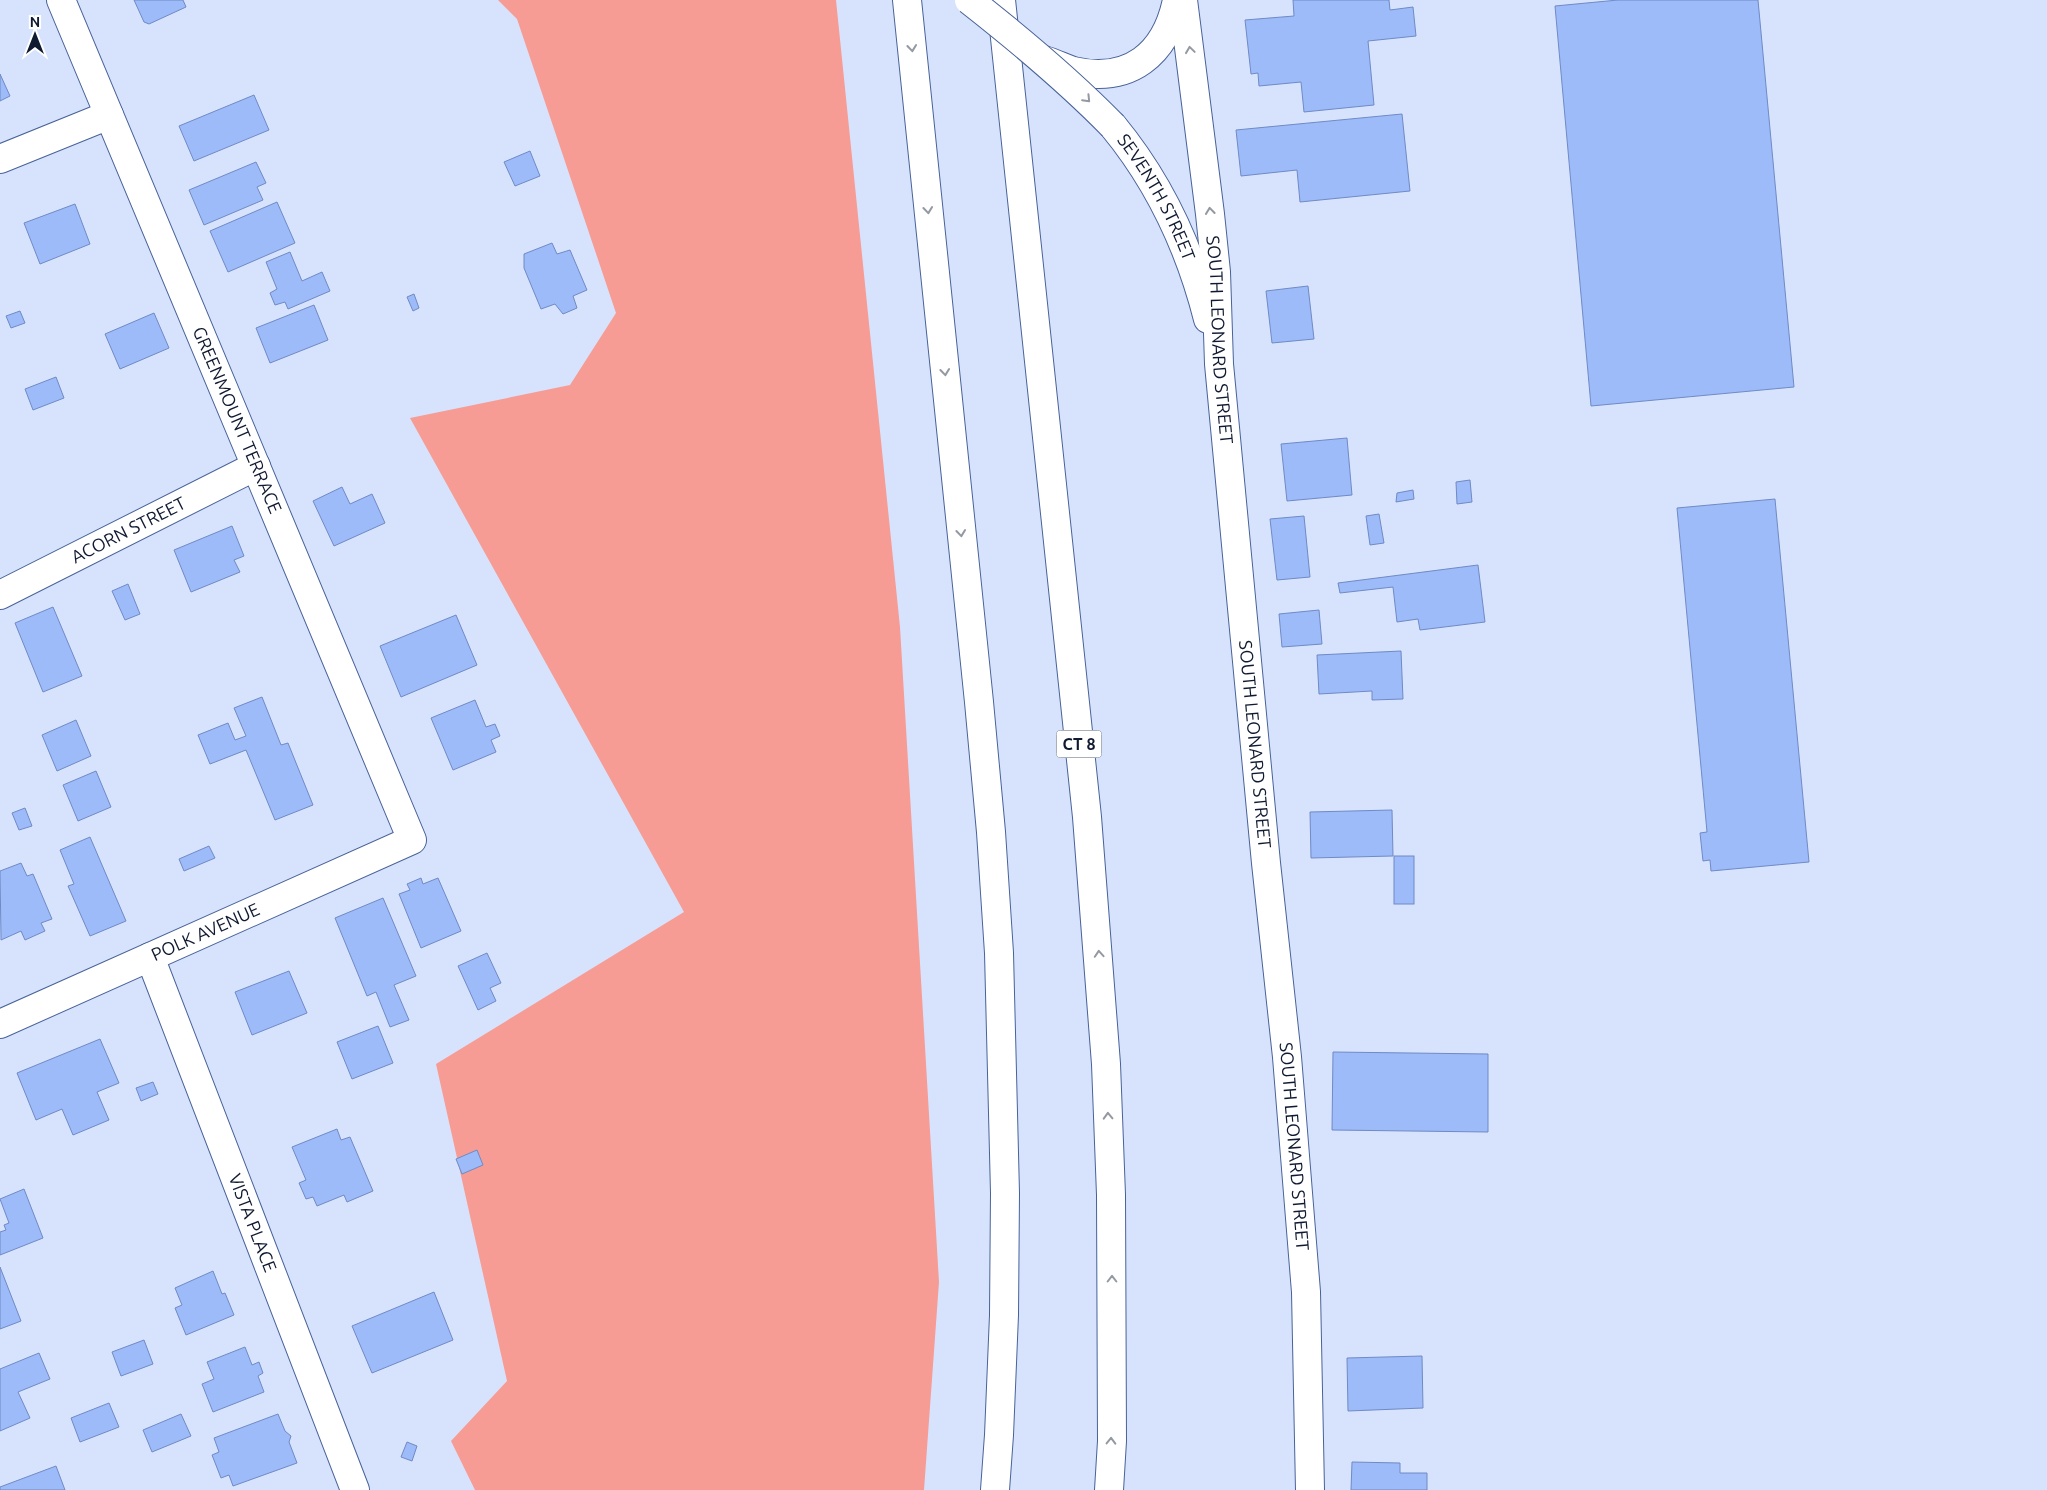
<svg xmlns="http://www.w3.org/2000/svg" width="2047" height="1490" viewBox="0 0 2047 1490" font-family="Ubuntu,sans-serif">
<style>
.green{fill:#f69c94}
.building{fill:#9dbaf9;stroke:#6f8ac5}
.lines{fill:none;stroke-linecap:round;stroke-linejoin:round}
.minor-casing{stroke:#486299;stroke-width:30}
.highway-casing{stroke:#486299;stroke-width:30}
.minor{stroke:#fff;stroke-width:28}
.highway{stroke:#fff;stroke-width:28}
.minor-bridge-casing{stroke:#486299;stroke-width:30;stroke-linecap:butt}
.minor-bridge{stroke:#fff;stroke-width:28}
.oneway{stroke:#9398a2}
.labels{text-anchor:middle;stroke-width:5;stroke-linejoin:round;paint-order:stroke}
.shield{fill:#fff;stroke:#575e6e;stroke-width:1}
.shield-label{font-size:16px;font-weight:bold;fill:#0f1930}
.street-label{font-size:18px;fill:#0f1930;stroke:#fff}
</style>
<rect width="100%" height="100%" fill="#d7e3fd"/>
<polygon class="green" points="498,0 836,0 900,627 939,1282 924,1490 475,1490 451,1441 507,1381 436,1064 684,912 410,418 570,385 616,313 517,19"/>
<g class="building">
<polygon points="134,0 183,0 186,7 149,24 144,22"/>
<polygon points="1293,0 1389,0 1390,10 1413,7 1416,36 1368,41 1374,105 1304,112 1301,82 1259,86 1258,73 1251,74 1245,20 1294,16"/>
<polygon points="1618,0 1758,0 1794,387 1591,406 1555,6"/>
<polygon points="0,74 10,96 0,101"/>
<polygon points="254,95 269,130 194,161 179,126"/>
<polygon points="1402,114 1410,191 1300,202 1297,170 1241,176 1236,130"/>
<polygon points="530,151 540,176 515,186 504,162"/>
<polygon points="256,162 266,183 257,187 263,200 204,225 189,190"/>
<polygon points="277,202 295,243 228,272 210,231"/>
<polygon points="75,204 90,244 40,264 24,223"/>
<polygon points="552,243 557,254 570,250 587,290 573,296 577,308 563,314 555,304 541,309 524,268 524,254"/>
<polygon points="290,252 302,281 322,272 330,291 288,309 285,302 275,305 270,293 277,289 266,262"/>
<polygon points="1308,286 1314,339 1272,343 1266,291"/>
<polygon points="414,294 419,308 413,311 407,297"/>
<polygon points="314,305 328,340 270,363 256,328"/>
<polygon points="20,311 25,323 11,328 6,316"/>
<polygon points="154,313 169,348 120,369 105,334"/>
<polygon points="56,377 64,398 33,410 25,389"/>
<polygon points="1347,438 1352,495 1287,501 1281,444"/>
<polygon points="1470,480 1472,502 1457,504 1456,482"/>
<polygon points="342,487 350,504 372,494 385,523 334,546 313,501"/>
<polygon points="1413,490 1414,499 1396,502 1397,493"/>
<polygon points="1775,499 1809,862 1711,871 1710,860 1703,861 1700,833 1707,832 1677,508"/>
<polygon points="1379,514 1384,543 1370,545 1366,516"/>
<polygon points="1304,516 1310,577 1277,580 1270,519"/>
<polygon points="232,526 244,556 234,560 240,572 191,592 174,550"/>
<polygon points="1478,565 1485,622 1420,630 1418,619 1397,622 1393,587 1340,593 1338,583"/>
<polygon points="128,584 140,614 125,620 112,591"/>
<polygon points="53,607 82,676 43,692 15,623"/>
<polygon points="1319,610 1322,644 1282,647 1279,614"/>
<polygon points="456,615 477,665 401,697 380,646"/>
<polygon points="1401,651 1403,699 1372,700 1372,691 1319,694 1317,655"/>
<polygon points="262,697 281,745 288,743 313,805 275,820 246,750 210,764 198,735 228,723 235,740 246,736 234,708"/>
<polygon points="475,700 486,727 495,724 500,736 491,740 496,752 453,770 431,718"/>
<polygon points="76,720 91,756 57,771 42,735"/>
<polygon points="96,771 111,807 78,821 63,785"/>
<polygon points="25,808 32,826 19,830 12,813"/>
<polygon points="1392,810 1393,856 1311,858 1310,812"/>
<polygon points="90,837 126,921 90,936 68,886 74,884 60,850"/>
<polygon points="209,846 215,858 184,871 179,859"/>
<rect x="1394" y="856" width="20" height="48"/>
<polygon points="21,863 27,876 33,874 52,919 41,923 45,931 25,940 21,931 1,940 0,871"/>
<polygon points="421,878 423,884 438,878 461,931 421,948 399,894 410,890 407,884"/>
<polygon points="383,898 416,976 394,985 409,1020 390,1027 376,992 367,996 335,918"/>
<polygon points="487,953 501,983 490,988 496,1001 478,1010 458,966"/>
<polygon points="289,971 307,1013 252,1035 235,992"/>
<polygon points="378,1026 393,1063 352,1079 337,1042"/>
<polygon points="100,1039 119,1083 97,1092 109,1120 73,1135 62,1109 36,1120 17,1073"/>
<polygon points="1333,1052 1488,1054 1488,1132 1332,1130"/>
<polygon points="153,1082 158,1094 141,1101 136,1088"/>
<polygon points="337,1129 341,1140 350,1137 373,1191 347,1202 344,1195 317,1206 313,1197 306,1199 299,1183 306,1180 292,1147"/>
<polygon points="477,1150 483,1165 462,1174 456,1159"/>
<polygon points="24,1189 43,1238 0,1255 0,1232 6,1230 4,1225 9,1223 0,1199"/>
<polygon points="0,1267 21,1321 0,1329"/>
<polygon points="213,1271 222,1294 225,1293 234,1315 186,1335 175,1308 182,1305 175,1288"/>
<polygon points="434,1292 453,1340 372,1373 352,1326"/>
<polygon points="144,1340 153,1364 121,1376 112,1352"/>
<polygon points="245,1347 252,1365 259,1362 263,1373 258,1376 264,1392 213,1412 202,1384 214,1379 207,1362"/>
<polygon points="39,1353 50,1379 18,1392 30,1418 0,1431 0,1369"/>
<polygon points="1422,1356 1423,1408 1348,1411 1347,1358"/>
<polygon points="109,1403 119,1427 80,1442 71,1418"/>
<polygon points="181,1414 191,1436 152,1452 143,1430"/>
<polygon points="278,1414 285,1431 291,1436 289,1442 297,1463 233,1486 229,1475 221,1478 212,1455 219,1452 214,1438"/>
<polygon points="407,1442 417,1446 412,1461 401,1457"/>
<polygon points="1352,1462 1400,1463 1400,1473 1427,1473 1427,1490 1351,1490"/>
<polygon points="56,1466 65,1490 0,1490 0,1487"/>
</g>
<g class="lines">
<defs>
<g id="minor">
<path id="s1" d="M1183,0L1210,214L1216,272L1219,364L1266,863L1287,1057L1306,1292L1310,1490"/>
<path d="M1044,60C1054,63 1064,68 1073,71C1130,84 1166,54 1177,0"/>
<path id="s2" d="M1113,126C1160,183 1190,248 1208,319"/>
<polyline points="0,159 109,115"/>
<path id="s3" d="M0,595L256,466"/>
<path id="s4" d="M150,957L355,1490"/>
<path id="s5" d="M0,1024L412,840L61,0"/>
</g>
<g id="highway">
<polyline points="907,0 979,702 991,832 999,953 1005,1193 1004,1315 999,1435 995,1490"/>
<polyline points="1001,0 1087,817 1106,1064 1111,1195 1112,1441 1109,1490"/>
</g>
</defs>
<use href="#minor" class="minor-casing"/>
<use href="#highway" class="highway-casing"/>
<use href="#minor" class="minor"/>
<use href="#highway" class="highway"/>
<defs>
<path id="minor-bridge" d="M969,0C1020,40 1068,80 1113,126"/>
</defs>
<use href="#minor-bridge" class="minor-bridge-casing"/>
<use href="#minor-bridge" class="minor-bridge"/>
</g>
<defs><path id="oneway-chevron" d="M-2-3.5L2.5 0L-2 3.5" fill="none" stroke-width="1.6" stroke-linecap="round" stroke-linejoin="round" transform="scale(1.25)"/></defs>
<g class="oneway">
<use href="#oneway-chevron" transform="translate(912 48) rotate(84)"/>
<use href="#oneway-chevron" transform="translate(1190 50) rotate(-98)"/>
<use href="#oneway-chevron" transform="translate(1087 99) rotate(46)"/>
<use href="#oneway-chevron" transform="translate(928 210) rotate(84)"/>
<use href="#oneway-chevron" transform="translate(1210 211) rotate(-96)"/>
<use href="#oneway-chevron" transform="translate(945 372) rotate(84)"/>
<use href="#oneway-chevron" transform="translate(961 533) rotate(84)"/>
<use href="#oneway-chevron" transform="translate(1099 954) rotate(-94)"/>
<use href="#oneway-chevron" transform="translate(1108 1116) rotate(-92)"/>
<use href="#oneway-chevron" transform="translate(1112 1279) rotate(-90)"/>
<use href="#oneway-chevron" transform="translate(1111 1441) rotate(-89)"/>
</g>
<g class="labels">
<rect class="shield" x="1056.5" y="730.5" width="45" height="27" rx="4"/>
<g class="shield-label">
<text x="1079" y="750">CT 8</text>
</g>
<g class="street-label">
<text dy="6" stroke="none"><textPath href="#s2" startOffset="84">SEVENTH STREET</textPath></text>
<text dy="6" stroke="none"><textPath href="#s1" startOffset="342">SOUTH LEONARD STREET</textPath></text>
<text transform="translate(237 420) rotate(67)" y="6">GREENMOUNT TERRACE</text>
<text dy="6" stroke="none"><textPath href="#s3" startOffset="144">ACORN STREET</textPath></text>
<text dy="6" stroke="none"><textPath href="#s1" startOffset="748">SOUTH LEONARD STREET</textPath></text>
<text dy="6" stroke="none"><textPath href="#s5" startOffset="225">POLK AVENUE</textPath></text>
<text dy="6" stroke="none"><textPath href="#s1" startOffset="1152">SOUTH LEONARD STREET</textPath></text>
<text dy="6" stroke="none"><textPath href="#s4" startOffset="285">VISTA PLACE</textPath></text>
</g>
</g>
<g transform="translate(35 35)" stroke="#ffffff" stroke-width="4" paint-order="stroke">
<path d="M0-4L9 19L0 12L-9 19Z" fill="#0f1930"/>
<text y="-8" font-size="14" font-weight="bold" text-anchor="middle" fill="#0f1930">N</text>
</g>
</svg>
